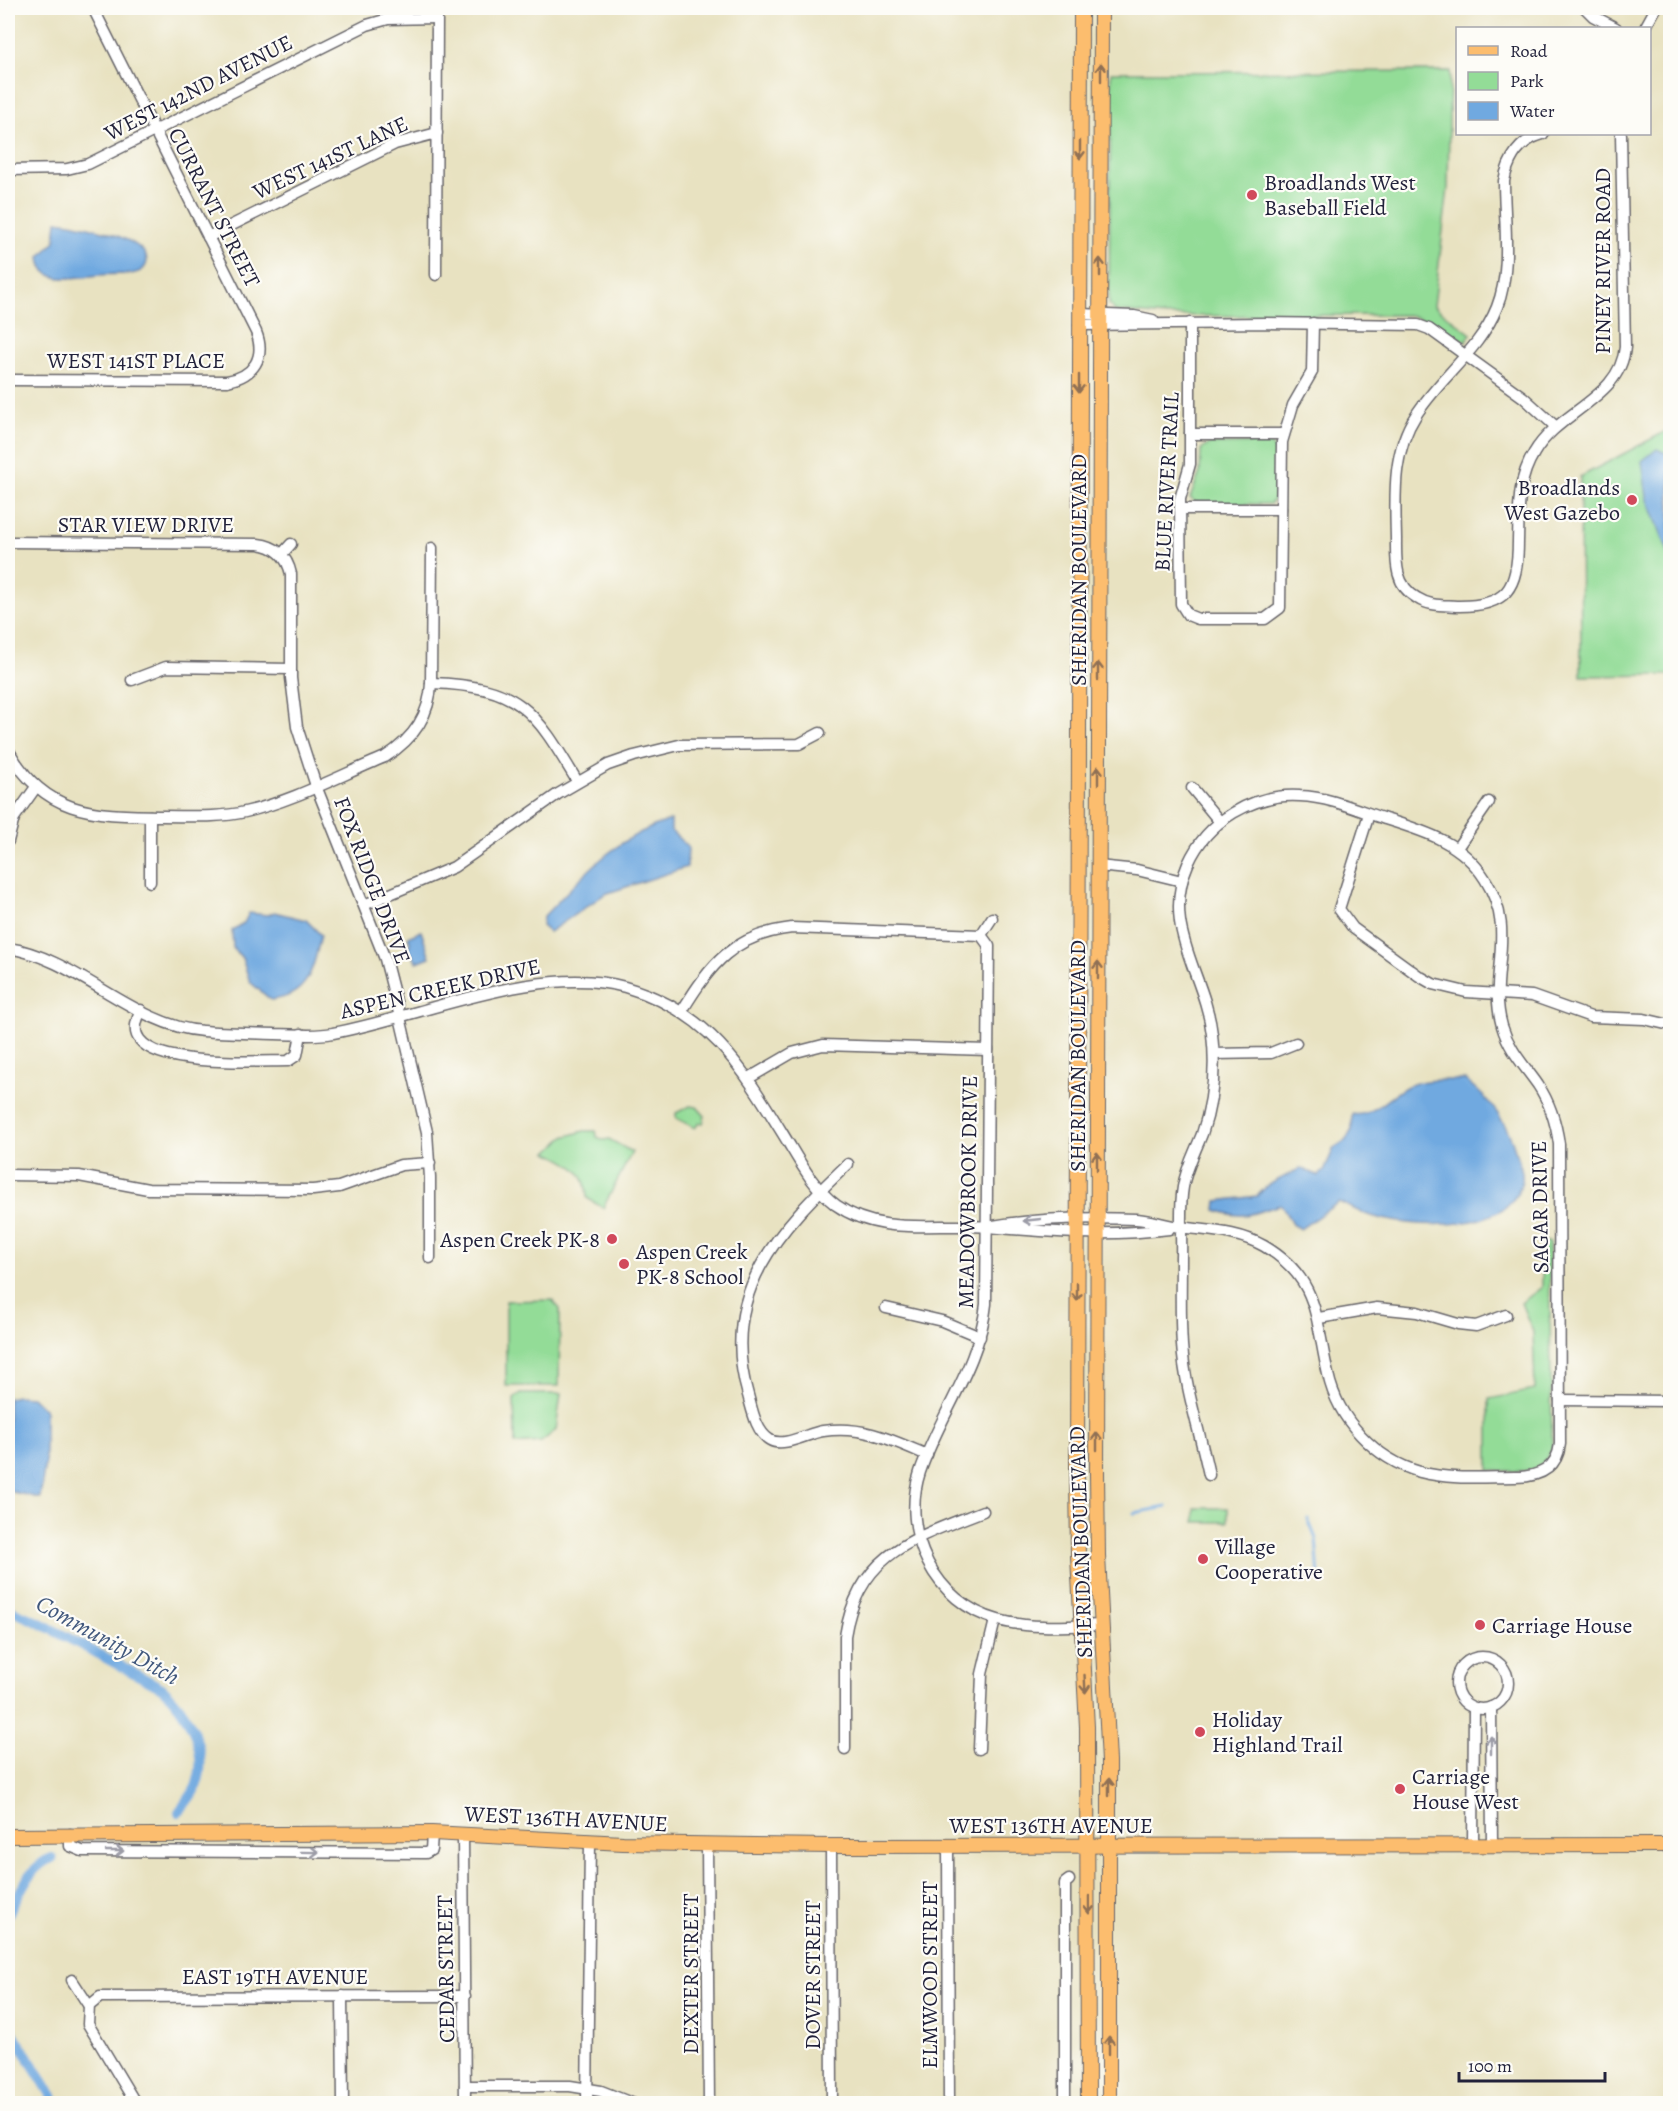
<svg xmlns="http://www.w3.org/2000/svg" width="1678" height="2111" viewBox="0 0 1678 2111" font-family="Alegreya,serif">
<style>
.green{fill:#93dc97;stroke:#5a7f69;stroke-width:1.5}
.water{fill:#70a9e0;stroke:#49668e;stroke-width:1.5}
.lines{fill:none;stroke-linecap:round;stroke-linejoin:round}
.stream{stroke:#70a9e0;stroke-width:3}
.canal{stroke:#70a9e0;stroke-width:10}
.minor-casing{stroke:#67656a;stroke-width:13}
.major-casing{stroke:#67656a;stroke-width:16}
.minor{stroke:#fff;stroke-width:10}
.major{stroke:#fcbd6e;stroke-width:14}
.oneway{stroke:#8f7054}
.oneway2{stroke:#9c9ca7}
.poi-dot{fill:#d1495b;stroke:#fdfcf7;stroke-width:2}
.labels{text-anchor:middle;stroke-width:4.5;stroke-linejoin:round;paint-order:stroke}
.street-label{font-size:22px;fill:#22223b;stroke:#fdfcf7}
.poi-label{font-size:22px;fill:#22223b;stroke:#fdfcf7;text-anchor:start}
.water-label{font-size:24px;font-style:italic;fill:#41587d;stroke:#fdfcf7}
</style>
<rect width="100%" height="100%" fill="#fdfcf7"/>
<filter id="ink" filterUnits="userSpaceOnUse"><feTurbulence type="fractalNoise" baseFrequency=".0167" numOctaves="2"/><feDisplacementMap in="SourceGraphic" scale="12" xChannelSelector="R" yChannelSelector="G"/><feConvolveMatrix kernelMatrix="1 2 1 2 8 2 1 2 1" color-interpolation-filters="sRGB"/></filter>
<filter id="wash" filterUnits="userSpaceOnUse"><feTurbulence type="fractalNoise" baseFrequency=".008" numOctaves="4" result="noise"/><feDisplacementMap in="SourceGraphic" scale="24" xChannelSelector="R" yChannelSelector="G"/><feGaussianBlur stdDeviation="1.35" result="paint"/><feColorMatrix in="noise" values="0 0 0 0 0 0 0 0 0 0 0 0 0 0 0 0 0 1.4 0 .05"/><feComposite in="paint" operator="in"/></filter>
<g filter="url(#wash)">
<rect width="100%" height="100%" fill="#e8e2c1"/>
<g class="green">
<polygon points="1450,71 1448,188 1434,306 1471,334 1466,342 1430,322 1409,315 1165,316 1115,311 1109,304 1111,72"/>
<polygon points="8,225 14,229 12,233 15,236 13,247 8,252"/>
<polygon points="1670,429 1670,675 1581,676 1580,477"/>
<polygon points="1269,443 1276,450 1276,498 1270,504 1198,504 1190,498 1200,472 1201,450 1209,444"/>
<polygon points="690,1106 697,1107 705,1116 703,1123 699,1123 695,1128 676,1118 676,1113"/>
<path d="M584,1131H596L597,1137L604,1140L609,1139L632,1152L603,1208L587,1198C586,1168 571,1165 548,1152L564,1137Z"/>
<path d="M1543,1242H1549L1552,1449C1539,1479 1516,1470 1489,1470V1399L1535,1390L1533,1332L1521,1303L1542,1287Z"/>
<polygon points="552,1300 560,1309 559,1386 506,1386 506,1301"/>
<polygon points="520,1394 561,1394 556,1430 541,1442 515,1444 514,1399"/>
<rect x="1195" y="1508" width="33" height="14"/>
</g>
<g class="water">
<path d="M57,221C74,223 156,238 146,265C143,272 136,273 130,274C117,274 104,274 91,276C72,278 42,285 40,257L55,241Z"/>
<polygon points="1657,449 1670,455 1670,557 1647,497 1642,461"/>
<path d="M671,820V831L688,847L687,867L605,894L549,932L542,926L543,917C583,876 614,837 671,820Z"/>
<path d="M274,912L306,920L321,935C313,967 310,996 271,1000L250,982L242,958L233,948L232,930L244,923L249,913L268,915Z"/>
<polygon points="421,931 430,957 417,962 408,949 410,942 408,937"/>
<path d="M1465,1080C1490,1099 1508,1123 1516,1153C1518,1161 1524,1172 1522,1180C1512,1236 1409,1228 1368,1215C1358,1212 1349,1206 1339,1202L1300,1229L1293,1225L1281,1205C1252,1212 1247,1221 1216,1210L1217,1201L1257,1196L1268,1185L1301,1168L1318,1176L1324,1171L1334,1148L1345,1141L1352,1130V1114C1374,1119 1392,1090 1413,1084C1429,1079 1448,1080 1465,1080Z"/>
<polygon points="17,1396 32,1397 45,1410 45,1462 40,1498 8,1491 8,1398"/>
</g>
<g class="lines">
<g class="stream">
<polyline points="1134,1513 1167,1507"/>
<polyline points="1308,1519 1316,1539 1319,1577"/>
</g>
<g class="canal">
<path d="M8,1609L40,1623L162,1688C187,1710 209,1750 197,1784C194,1794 185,1803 179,1812"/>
<path d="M8,1914C19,1895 30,1865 52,1858"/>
<polyline points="8,2025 57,2104"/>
</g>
</g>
</g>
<g filter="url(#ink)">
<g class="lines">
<defs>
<g id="minor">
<polyline points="1585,8 1593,16 1616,28"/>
<polyline points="1645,28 1656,8"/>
<path d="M1543,134C1520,140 1508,159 1504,181C1504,221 1512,269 1497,307C1480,350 1440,377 1416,415C1392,452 1395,495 1396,538C1396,560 1394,585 1417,598C1429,606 1443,605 1456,606C1507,607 1518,589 1518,541C1519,510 1517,480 1534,453C1558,411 1621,398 1625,347L1621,134"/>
<polyline points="8,170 67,169 88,164 367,25 388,19 437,18"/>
<polyline points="208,237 395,144 437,133"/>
<polyline points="436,275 437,8"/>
<polyline points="1080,314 1134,316 1153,320"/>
<polyline points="1190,323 1190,464 1180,499 1181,604 1188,615 1198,619 1265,619 1280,608 1282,442 1293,405 1312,372 1313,323"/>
<polyline points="1079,325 1266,323 1418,325 1429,329 1523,397 1555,426"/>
<path d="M8,380L227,381C254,376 266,357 256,332L93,8"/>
<polyline points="1190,434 1283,434"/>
<polyline points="1180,509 1281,509"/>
<path d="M8,542L258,544C276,546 287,556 291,574V678L297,727L316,786L385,959L400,1017L427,1132L430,1178V1258"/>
<polyline points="282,554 291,544"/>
<polyline points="132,680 166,667 290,669"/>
<path d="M431,683C520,686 534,709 577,781"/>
<path d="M8,749C44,816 95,815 163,816C190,816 218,818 245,812C293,801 339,776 385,757C412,740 430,716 431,683L432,548"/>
<polyline points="1192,788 1220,822"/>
<polyline points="1369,814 1339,909 1353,928 1419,976 1433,984 1466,992 1532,996 1591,1017 1644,1019 1670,1025"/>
<polyline points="8,841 14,818 36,787"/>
<polyline points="1457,848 1489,802"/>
<polyline points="1098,866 1137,870 1182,881"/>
<polyline points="150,882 150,816"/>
<polyline points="364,905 454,867 558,794 608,765 634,756 679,745 799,744 820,733"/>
<path d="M981,935L989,946L986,1304C980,1364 939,1416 920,1472C900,1533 935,1603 998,1620C1031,1629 1068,1626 1102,1625"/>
<polyline points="981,935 992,918"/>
<path d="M8,948C75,957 136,1027 203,1031C227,1033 251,1033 275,1034C294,1034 314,1037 333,1033C421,1017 538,963 625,987C712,1012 745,1072 789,1144C802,1166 815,1189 836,1205C881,1237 937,1222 988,1227C1049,1232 1108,1237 1169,1229"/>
<path d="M141,1010C137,1019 132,1031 140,1040C161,1067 255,1061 288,1061L297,1055L301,1034"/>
<path d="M682,1011C711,964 733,935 792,928L981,935"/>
<polyline points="1214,1054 1271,1053 1296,1043"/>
<polyline points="749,1078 792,1053 823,1045 988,1050"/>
<path d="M848,1164C779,1229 718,1293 748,1395C752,1409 756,1432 770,1440C784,1448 808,1433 823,1431C862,1425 892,1440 927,1455"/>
<polyline points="8,1175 79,1176 148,1189 313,1190 339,1187 401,1165 430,1163"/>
<path d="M987,1227C1036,1218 1085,1217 1136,1219C1151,1220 1166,1225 1180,1227C1209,1231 1238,1231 1264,1246C1320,1279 1315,1319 1328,1374C1338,1420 1375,1459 1420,1472C1451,1480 1484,1477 1515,1477C1538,1477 1557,1470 1560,1444L1559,1144C1556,1122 1550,1103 1538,1085C1524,1065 1509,1050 1502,1026C1487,974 1519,932 1485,879C1462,842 1424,831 1385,819C1358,810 1329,797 1300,796C1253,793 1207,821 1188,864C1160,928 1205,973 1212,1034C1216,1068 1213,1102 1202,1134C1195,1152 1186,1168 1183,1187C1179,1210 1182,1234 1181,1257C1181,1286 1180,1316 1182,1345C1185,1389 1200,1432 1209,1475"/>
<polyline points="886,1308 942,1321 980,1337"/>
<polyline points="1319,1318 1377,1308 1417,1312 1458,1324 1476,1326 1506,1315"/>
<polyline points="1560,1400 1670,1401"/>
<circle cx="1482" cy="1683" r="26"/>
<polyline points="1491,1707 1492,1845"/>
<path d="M845,1749V1636C858,1553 915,1538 983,1511"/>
<polyline points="979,1749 982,1674 995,1620"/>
<polyline points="70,1834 70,1846 82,1851 426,1853 431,1850 432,1833"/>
<polyline points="463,1834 465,2104"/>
<polyline points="707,1844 709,2104"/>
<polyline points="831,1846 832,2104"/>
<polyline points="948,1846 949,2104"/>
<polyline points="1473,1846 1474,1708"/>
<polyline points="72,1980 89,2006"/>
<polyline points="342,1996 343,2104"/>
<polyline points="465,2086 570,2086 601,2091 634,2104"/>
<polyline points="136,2104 88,2024 89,2006 100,1997 465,1996"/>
<polyline points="587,2104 590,1842"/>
<polyline points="1065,2104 1065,1883 1069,1880"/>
</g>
<g id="major">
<polyline points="1081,8 1077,1476 1078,1557 1087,1727 1088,2104"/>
<polyline points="1101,8 1097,1474 1098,1556 1109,1761 1109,2104"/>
<polyline points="8,1836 432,1833 623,1843 831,1846 1670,1845"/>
</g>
</defs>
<use href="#minor" class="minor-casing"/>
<use href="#major" class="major-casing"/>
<use href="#minor" class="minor"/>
<use href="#major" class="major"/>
</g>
<defs><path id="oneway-shaft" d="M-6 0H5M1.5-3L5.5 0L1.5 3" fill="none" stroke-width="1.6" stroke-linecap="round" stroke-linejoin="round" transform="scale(1.5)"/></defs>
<g class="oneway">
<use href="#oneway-shaft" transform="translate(1101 72) rotate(-90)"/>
<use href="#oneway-shaft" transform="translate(1080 150) rotate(90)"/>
<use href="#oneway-shaft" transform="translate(1100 267) rotate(-90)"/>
<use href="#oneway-shaft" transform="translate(1079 384) rotate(90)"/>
<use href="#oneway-shaft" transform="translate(1098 671) rotate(-90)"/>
<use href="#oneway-shaft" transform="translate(1098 775) rotate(-90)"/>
<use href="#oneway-shaft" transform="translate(1098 970) rotate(-90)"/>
<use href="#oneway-shaft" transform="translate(1097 1161) rotate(-90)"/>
<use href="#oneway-shaft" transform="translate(1077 1292) rotate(90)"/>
<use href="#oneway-shaft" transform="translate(1097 1441) rotate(-90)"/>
<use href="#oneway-shaft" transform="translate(1085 1684) rotate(87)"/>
<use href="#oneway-shaft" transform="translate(1109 1787) rotate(-90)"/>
<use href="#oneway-shaft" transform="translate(1089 1905) rotate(90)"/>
<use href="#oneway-shaft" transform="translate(1109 2045) rotate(-90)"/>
</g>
<g class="oneway2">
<use href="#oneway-shaft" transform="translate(1032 1220) rotate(174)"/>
<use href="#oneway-shaft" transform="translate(1491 1745) rotate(-90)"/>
<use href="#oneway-shaft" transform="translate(115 1851)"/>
<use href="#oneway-shaft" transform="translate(310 1852) rotate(1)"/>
</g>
</g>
<g class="poi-dot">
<circle cx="1252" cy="195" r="6"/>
<circle cx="1632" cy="500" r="6"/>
<circle cx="612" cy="1239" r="6"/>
<circle cx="624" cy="1264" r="6"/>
<circle cx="1203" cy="1559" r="6"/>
<circle cx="1480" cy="1625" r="6"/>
<circle cx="1200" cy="1732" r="6"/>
<circle cx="1400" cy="1789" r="6"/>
</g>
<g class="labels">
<g class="street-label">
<text transform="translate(198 87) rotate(-27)" y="8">WEST 142ND AVENUE</text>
<text transform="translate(330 157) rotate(-25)" y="8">WEST 141ST LANE</text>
<text transform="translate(215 207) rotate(63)" y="8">CURRANT STREET</text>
<text transform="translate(1602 261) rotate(-90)" y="8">PINEY RIVER ROAD</text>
<text x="136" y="368">WEST 141ST PLACE</text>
<text transform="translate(1166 482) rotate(-87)" y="8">BLUE RIVER TRAIL</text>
<text x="146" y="532">STAR VIEW DRIVE</text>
<text transform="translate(1078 570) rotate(-90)" y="8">SHERIDAN BOULEVARD</text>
<text transform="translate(373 880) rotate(69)" y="8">FOX RIDGE DRIVE</text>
<text transform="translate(440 988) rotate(-13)" y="8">ASPEN CREEK DRIVE</text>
<text transform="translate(1077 1056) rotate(-90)" y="8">SHERIDAN BOULEVARD</text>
<text transform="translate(967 1192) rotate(-89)" y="8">MEADOWBROOK DRIVE</text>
<text transform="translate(1539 1207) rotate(-91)" y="8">SAGAR DRIVE</text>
<text transform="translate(1080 1542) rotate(-92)" y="8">SHERIDAN BOULEVARD</text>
<text transform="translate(566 1818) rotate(3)" y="8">WEST 136TH AVENUE</text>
<text x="1051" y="1833">WEST 136TH AVENUE</text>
<text transform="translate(445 1969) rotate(-91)" y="8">CEDAR STREET</text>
<text transform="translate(690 1974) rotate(-90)" y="8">DEXTER STREET</text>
<text transform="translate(812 1975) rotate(-90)" y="8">DOVER STREET</text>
<text transform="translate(929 1975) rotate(-90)" y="8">ELMWOOD STREET</text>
<text x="275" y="1984">EAST 19TH AVENUE</text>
</g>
<g class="poi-label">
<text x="1264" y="190">Broadlands West<tspan x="1264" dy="25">Baseball Field</tspan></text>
<text x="1620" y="495" text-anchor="end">Broadlands<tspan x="1620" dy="25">West Gazebo</tspan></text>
<text x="600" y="1247" text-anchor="end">Aspen Creek PK-8</text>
<text x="636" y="1259">Aspen Creek<tspan x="636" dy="25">PK-8 School</tspan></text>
<text x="1215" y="1554">Village<tspan x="1215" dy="25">Cooperative</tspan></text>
<text x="1492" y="1633">Carriage House</text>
<text x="1212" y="1727">Holiday<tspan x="1212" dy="25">Highland Trail</tspan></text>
<text x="1412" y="1784">Carriage<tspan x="1412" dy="25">House West</tspan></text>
</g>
<g class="water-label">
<text transform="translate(108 1640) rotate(29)" y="8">Community Ditch</text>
</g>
</g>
<rect width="1678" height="2111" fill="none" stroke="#fdfcf7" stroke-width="30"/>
<rect x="1456" y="27" width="195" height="108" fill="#fdfcf7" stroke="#a5a5ac" stroke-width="1.5"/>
<rect x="1468" y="46" width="30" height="9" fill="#fcbd6e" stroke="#a5a5ac" stroke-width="1.5"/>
<text x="1510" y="57" font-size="18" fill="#22223b">Road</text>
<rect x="1468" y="72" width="30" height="18" fill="#93dc97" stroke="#a5a5ac" stroke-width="1.5"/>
<text x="1510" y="87" font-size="18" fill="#22223b">Park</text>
<rect x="1468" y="102" width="30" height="18" fill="#70a9e0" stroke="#a5a5ac" stroke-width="1.5"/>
<text x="1510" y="117" font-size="18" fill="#22223b">Water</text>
<path d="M1459 2072v9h146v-9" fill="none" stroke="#22223b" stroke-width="3"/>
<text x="1468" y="2072" font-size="18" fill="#22223b" stroke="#fdfcf7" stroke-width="4.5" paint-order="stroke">100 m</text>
</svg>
